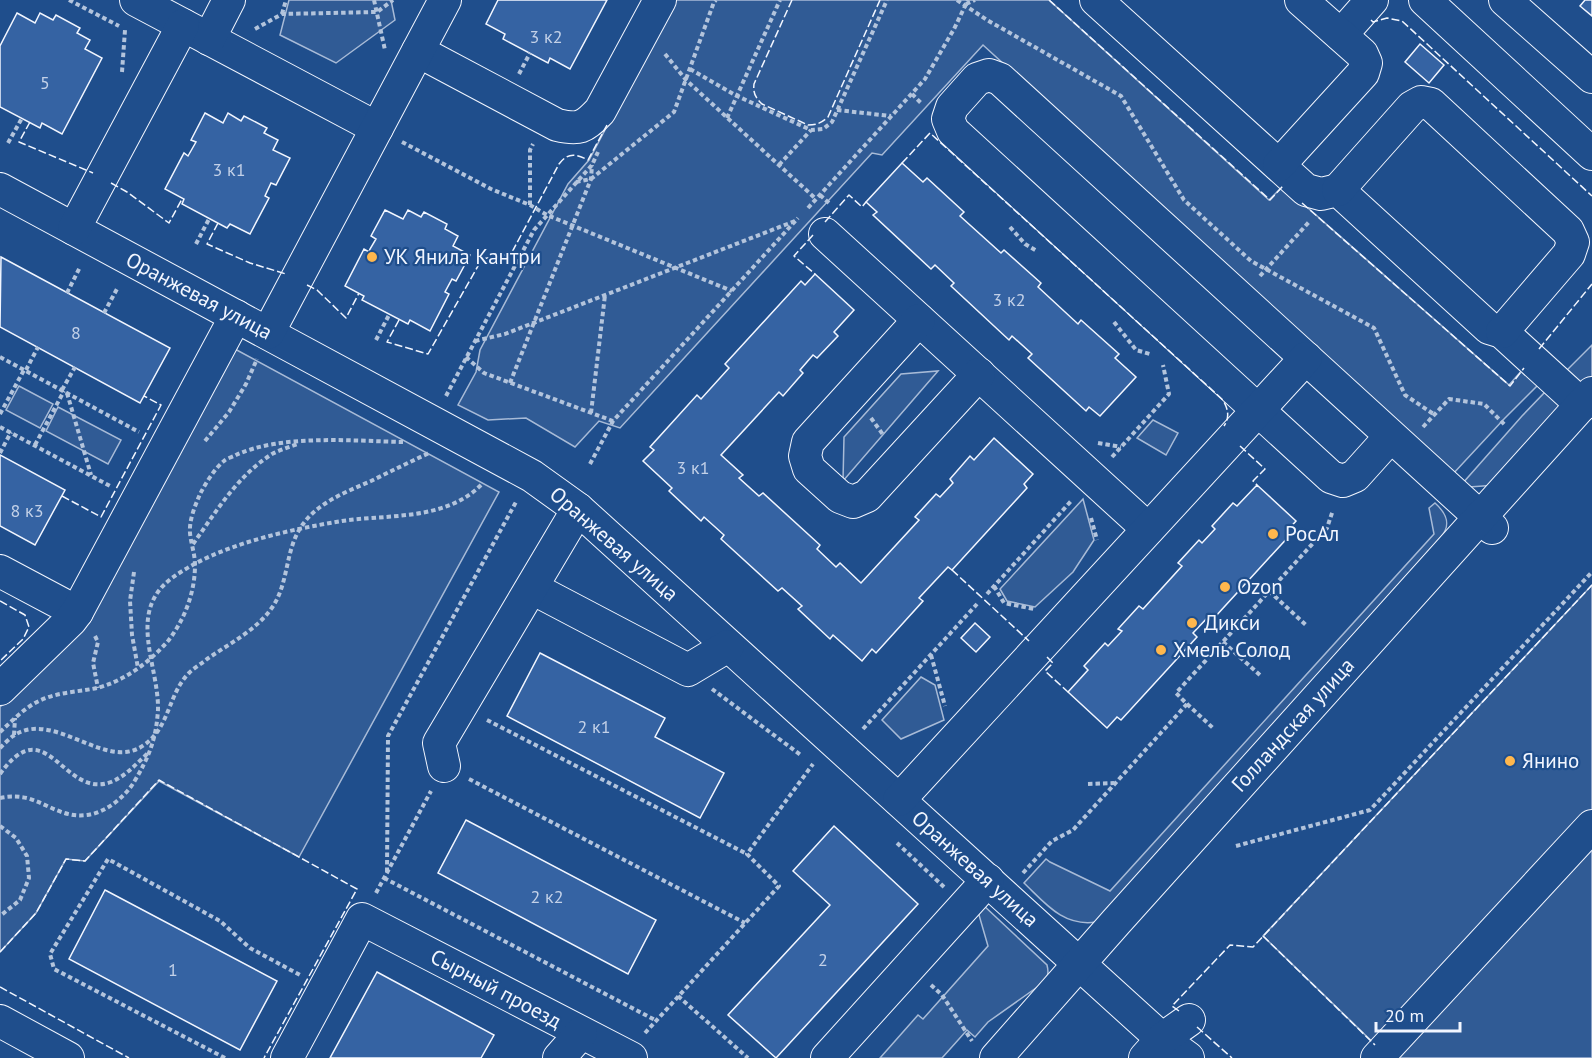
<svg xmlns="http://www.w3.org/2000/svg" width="1592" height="1058" viewBox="0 0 1592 1058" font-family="'PT Sans',sans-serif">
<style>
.green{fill:#305b95;stroke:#a8bbd7;stroke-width:1.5}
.building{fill:#3563a3;stroke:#f2f6ff;stroke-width:1.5}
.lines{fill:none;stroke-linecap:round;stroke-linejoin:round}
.minor-casing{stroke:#f2f6ff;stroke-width:34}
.path{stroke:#b3c4dc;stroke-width:4;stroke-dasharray:4.5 3;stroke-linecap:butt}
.minor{stroke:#1f4e8c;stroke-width:32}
.fence{stroke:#f2f6ff;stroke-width:1.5;stroke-dasharray:8 3;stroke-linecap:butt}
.poi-dot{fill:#ffb74d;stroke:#1f4e8c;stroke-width:2}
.labels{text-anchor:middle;stroke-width:4.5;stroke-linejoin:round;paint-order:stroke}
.number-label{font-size:18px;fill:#c3d1e8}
.poi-label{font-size:21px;fill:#f2f6ff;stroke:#1f4e8c;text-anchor:start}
.street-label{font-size:21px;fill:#f2f6ff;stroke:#1f4e8c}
</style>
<rect width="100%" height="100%" fill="#1f4e8c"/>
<g class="green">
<polygon points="289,0 391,0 395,20 336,63 280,35"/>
<polygon points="674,0 1049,0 1269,200 1283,186 1509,385 1524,368 1540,383 1504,419 1452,475 983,45 882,155 872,153 620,428 599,421 575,447 526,418 488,420 458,405 476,372 480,350 568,184 589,160"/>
<polygon points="1592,345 1592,382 1584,386 1563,374"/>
<polygon points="233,348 499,492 299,857 159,781 85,861 66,859 36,913 0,952 0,707 84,625"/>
<polygon points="938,371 843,481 844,437 901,374"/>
<polygon points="19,386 53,404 40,428 6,410"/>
<polygon points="1547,390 1562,409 1497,485 1469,487 1462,484 1522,416"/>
<polygon points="58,407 121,440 108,464 46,431"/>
<polygon points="1153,420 1178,433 1166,455 1137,438"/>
<polygon points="1083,499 1094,540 1073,572 1035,607 1007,601 1000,589"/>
<path d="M1435,503C1446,513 1452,524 1441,537L1096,922C1063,927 1045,903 1024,883L1046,859L1050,862L1110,891L1434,534L1429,508Z"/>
<polygon points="1592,585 1592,1058 1389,1058 1263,936"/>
<polygon points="921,677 935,685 944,720 901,739 882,720"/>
<path d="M982,904L1047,965C1049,973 1048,977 1043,983L988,1022L975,1037L967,1030L942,1058H880L918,1015L923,1019L988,946L977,908Z"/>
</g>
<g class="building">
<polygon points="498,0 607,0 570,69 550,58 548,63 503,39 505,34 486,24"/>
<polygon points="1585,0 1592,0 1592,16 1580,6"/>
<polygon points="17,13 35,23 40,13 53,20 56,15 80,28 77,33 90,40 85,49 102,58 62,134 42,123 40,128 0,107 0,46"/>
<polygon points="1420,44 1444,65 1429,83 1405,62"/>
<polygon points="205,113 223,123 228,113 241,121 244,116 267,128 264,133 278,140 273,150 290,158 276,185 271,183 265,196 269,198 250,234 230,224 227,228 182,204 184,199 165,189 184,153 188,156 196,142 191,140"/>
<polygon points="902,163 923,182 927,178 964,212 960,216 1001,253 1004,250 1041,283 1038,287 1078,324 1081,320 1119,354 1115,358 1136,377 1100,416 1089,407 1086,411 1028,358 1032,354 1012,336 1009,340 951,286 954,283 935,265 931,269 873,215 877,212 866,202"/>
<polygon points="385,210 403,219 408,210 421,217 424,212 447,224 445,229 458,236 453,246 470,255 456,281 452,279 445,292 449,294 430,331 410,320 408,324 362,300 364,296 345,286 364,249 369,252 370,249 376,239 371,236"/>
<polygon points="1,257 170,348 140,403 0,327"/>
<polygon points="815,274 854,310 834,332 838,336 817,358 813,355 800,370 803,373 783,396 779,392 721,455 743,475 739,478 759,496 763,493 820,545 817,549 836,567 840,563 861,583 919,520 915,517 936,494 940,497 953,483 950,479 970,456 974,460 994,438 1033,474 1024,484 1027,488 952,570 948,567 919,598 923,601 876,653 872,649 862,661 833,635 830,639 798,609 802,606 782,588 778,591 721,539 724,535 704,517 701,521 669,491 672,488 643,461 654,450 650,447 697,395 701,399 729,368 725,364 801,281 805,285"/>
<polygon points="0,455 65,490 35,545 0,526"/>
<polygon points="1257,485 1296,521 1287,531 1291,534 1214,618 1211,614 1193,633 1197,637 1121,720 1117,717 1107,728 1068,692 1088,670 1084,666 1105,643 1108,646 1122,631 1118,629 1139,606 1143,609 1182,566 1178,563 1199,540 1202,543 1215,529 1212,526 1233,503 1237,506"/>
<polygon points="975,623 990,637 976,652 961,638"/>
<polygon points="540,653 665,718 655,737 724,773 700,818 507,716"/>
<polygon points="466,820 656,920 628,974 438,873"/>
<polygon points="834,826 918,904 776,1058 728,1015 830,905 793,871"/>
<polygon points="105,890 277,981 240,1050 69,959"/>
<polygon points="377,972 494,1035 481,1058 330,1058"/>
</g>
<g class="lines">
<defs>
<g id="minor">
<polyline points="136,0 377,128"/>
<polyline points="1096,0 1306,190 1321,194 1338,190 1489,328 1502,332 1582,405"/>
<polyline points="1425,0 1592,154"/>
<polyline points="1505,0 1592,77"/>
<polyline points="1341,35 1372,0"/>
<polyline points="209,39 229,0"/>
<path d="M418,51L557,125C579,130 584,128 600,111L660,0"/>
<polyline points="1279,165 1363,73 1366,63 1362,54 1301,0"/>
<polyline points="0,189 532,476 578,509 1162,1039 1188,1058"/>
<polyline points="1338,190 1412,107 1421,102 1431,104 1568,231 1573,242 1569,254 1502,332"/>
<polyline points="74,229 183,25"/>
<polyline points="825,234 1148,529"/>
<polyline points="919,320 808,442 805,456 809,469 840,497 853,502 867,496 979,374"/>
<polyline points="268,333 445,0"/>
<polyline points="1391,436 1355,476 1343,481 1331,477 953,131 948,119 952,107 977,79 989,75 1000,79 1492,528"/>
<polyline points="0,571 77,612"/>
<polyline points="532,588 688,670 728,646"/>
<polyline points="0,689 71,620 77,612 236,316"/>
<polyline points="444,766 439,743 578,509"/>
<polyline points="899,800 1306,358"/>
<polyline points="0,1021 68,1058"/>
<polyline points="287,1058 362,919 631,1058"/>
<polyline points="559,1058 581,1033"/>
<polyline points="827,1058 988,880"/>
<polyline points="996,1058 1116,922 1592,393"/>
<polyline points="1145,1058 1162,1039 1189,1020"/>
<polyline points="1377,1058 1592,826"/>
</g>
</defs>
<use href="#minor" class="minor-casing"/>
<g class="path">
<polyline points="69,0 119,26"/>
<polyline points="374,0 385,50"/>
<polyline points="957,0 987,20 1121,96 1184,200 1251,261 1374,328 1405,395 1435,415"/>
<polyline points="966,4 975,0"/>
<polyline points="282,14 286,0"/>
<polyline points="255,29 282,14 377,12 393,0"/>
<polyline points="665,54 686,80 816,199"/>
<polyline points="690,69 737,96 811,130 823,129 832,122 887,0"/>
<polyline points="122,72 125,30"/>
<polyline points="519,74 530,53"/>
<polyline points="912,94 922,104"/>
<polyline points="837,110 891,116"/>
<polyline points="727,118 780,0"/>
<polyline points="402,142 491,189 530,205 547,215 732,291"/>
<polyline points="8,143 22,118"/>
<polyline points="779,165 811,130"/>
<polyline points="576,182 591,179 674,112 714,2 716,0"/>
<polyline points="820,195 831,205"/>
<polyline points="530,205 530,150 533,144"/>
<polyline points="808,208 925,79 954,29 968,0"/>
<polyline points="1010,227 1025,244 1037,251"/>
<polyline points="196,244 209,219"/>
<polyline points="1260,276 1309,222"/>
<polyline points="67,293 80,267"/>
<polyline points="104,313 118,287"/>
<polyline points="1114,322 1136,350 1150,354"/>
<polyline points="376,340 389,315"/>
<polyline points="475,341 505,334 795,221"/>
<polyline points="0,357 139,432"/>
<polyline points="466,357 484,373 613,421"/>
<polyline points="26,370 38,347"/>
<polyline points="510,383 591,179 592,165"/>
<polyline points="62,390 75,367"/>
<polyline points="67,393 91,475"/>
<polyline points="446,396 534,230 592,165 598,152"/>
<polyline points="591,413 605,295"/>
<polyline points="0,414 24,370"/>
<polyline points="871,418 884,436"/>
<polyline points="0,427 110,486"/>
<polyline points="1423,427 1449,399 1484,404 1506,426"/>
<polyline points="205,441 229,412 246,384 257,359"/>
<polyline points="1098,443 1121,447"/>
<polyline points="35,445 64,391"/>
<polyline points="0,453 11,432"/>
<polyline points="1112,457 1169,394 1163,365"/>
<polyline points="590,464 613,421 798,218"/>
<polyline points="1091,518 1097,540"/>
<path d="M193,544C216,512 237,476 272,454C280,450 289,447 298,444"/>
<polyline points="134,572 130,601 132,635 138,668"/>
<polyline points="994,586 1004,603 1034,609"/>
<polyline points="1269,591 1307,626"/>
<polyline points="987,594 1072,500"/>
<polyline points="95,636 98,642 93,663 98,688"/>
<polyline points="1223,642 1261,676"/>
<polyline points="931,655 945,706"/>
<polyline points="712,689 802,756"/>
<polyline points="1187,704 1213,728"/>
<polyline points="487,720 747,854"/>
<polyline points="863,729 977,604"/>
<path d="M0,732C12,721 24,708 39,701C57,692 78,692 97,688C124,681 150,662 168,641C185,619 195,592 195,565C195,554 191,544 190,533C189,520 195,506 200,494C206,483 214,469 224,461C227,458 233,457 236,455C281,434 354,441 403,442"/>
<polyline points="14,735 15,718"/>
<path d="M0,748C4,744 9,739 13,736C54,708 106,773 144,745C170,727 168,694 189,673C194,668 201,664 207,659C229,644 256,630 271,609C288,586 285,556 298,532C313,504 344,493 371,481C391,471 410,462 429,453"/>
<path d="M0,774C47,708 63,800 111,782C126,776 136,764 148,753"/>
<polyline points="469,779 745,923"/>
<polyline points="1088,784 1114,783"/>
<path d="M0,798C9,796 18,796 27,798C48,804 63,818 87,815C105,813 125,797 134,782C149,757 156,740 158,710C159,665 126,612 172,578C217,545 287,530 342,521C390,514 447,521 483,483"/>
<polyline points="0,826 16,838 27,856 29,878 20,900 0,916"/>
<polyline points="897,843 944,887"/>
<polyline points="1236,846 1370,810 1592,572"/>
<polyline points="387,872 388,736 516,502"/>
<polyline points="1023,873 1052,841 1073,830 1187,704 1176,693 1327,528 1333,510"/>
<polyline points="384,878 655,1020"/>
<polyline points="376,893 431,791"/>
<polyline points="931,985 942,995 972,1041"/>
<polyline points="678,996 748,1058"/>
<polyline points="645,1033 779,886 747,854 813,764"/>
<polyline points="225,1058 54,969 50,954 108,859 220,921 250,948 300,975"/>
</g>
<use href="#minor" class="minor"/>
<g class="fence">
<path d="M792,0L754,84C753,93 755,97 762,104L808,125C817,125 821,123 828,117L880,0"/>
<polyline points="1049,0 1270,200 1283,186 1284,187"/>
<polyline points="1371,20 1373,22 1387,18 1402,21 1592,196"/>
<polyline points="30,122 19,142 93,173"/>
<path d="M902,163L930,133L1223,400C1228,409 1230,417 1224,426"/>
<polyline points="111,183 127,192 169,223 182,199"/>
<polyline points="1302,203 1510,386 1524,368"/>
<polyline points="825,222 849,195 862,207 866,202"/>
<polyline points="218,223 207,244 250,263 286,274"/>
<polyline points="813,235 794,256 815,274"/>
<polyline points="307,285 317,290 346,318 359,293"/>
<path d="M399,320L387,342L428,354L482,259L511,254L559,164C568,152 576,154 588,160L607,125"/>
<polyline points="1539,349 1592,284"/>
<polyline points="1240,446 1265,469 1253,481 1257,485"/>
<polyline points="62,496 101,517 161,405 144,396"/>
<polyline points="952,570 1029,641"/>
<polyline points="0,601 25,615 29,627 23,639 0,661"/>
<polyline points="1047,657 1053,663 1045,671 1068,692"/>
<polyline points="1263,936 1375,1045"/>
<polyline points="0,952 36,913 66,859 85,861 159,780 357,889 264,1058"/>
<polyline points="0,987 129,1058"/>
<polyline points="1179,1011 1172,1006 1230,945 1253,947 1592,585"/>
<polyline points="1197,1027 1232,1058"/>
</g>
</g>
<g class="poi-dot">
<circle cx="372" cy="257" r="6"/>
<circle cx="1273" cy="534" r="6"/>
<circle cx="1225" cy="587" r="6"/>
<circle cx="1192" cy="623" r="6"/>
<circle cx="1161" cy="650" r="6"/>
<circle cx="1510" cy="761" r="6"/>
</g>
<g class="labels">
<g class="number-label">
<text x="546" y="43">3 к2</text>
<text x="45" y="89">5</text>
<text x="229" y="176">3 к1</text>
<text x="1009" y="306">3 к2</text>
<text x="76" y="339">8</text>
<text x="693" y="474">3 к1</text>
<text x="27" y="517">8 к3</text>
<text x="594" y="733">2 к1</text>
<text x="547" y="903">2 к2</text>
<text x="823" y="966">2</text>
<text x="173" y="976">1</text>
</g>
<g class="poi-label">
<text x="384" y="264">УК Янила Кантри</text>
<text x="1285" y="541">РосАл</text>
<text x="1237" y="594">Ozon</text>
<text x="1204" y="630">Дикси</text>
<text x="1173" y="657">Хмель Солод</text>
<text x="1522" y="768">Янино</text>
</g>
<g class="street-label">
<text transform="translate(199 296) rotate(28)" y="7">Оранжевая улица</text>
<text transform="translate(614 544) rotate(41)" y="7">Оранжевая улица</text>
<text transform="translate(1293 725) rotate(-48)" y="7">Голландская улица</text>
<text transform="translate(975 869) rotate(42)" y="7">Оранжевая улица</text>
<text transform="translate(496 989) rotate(28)" y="7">Сырный проезд</text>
</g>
</g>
<path d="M1376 1022v9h84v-9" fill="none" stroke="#f2f6ff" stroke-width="3"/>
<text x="1385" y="1022" font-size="18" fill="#f2f6ff" stroke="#1f4e8c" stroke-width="4.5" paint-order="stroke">20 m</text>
</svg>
